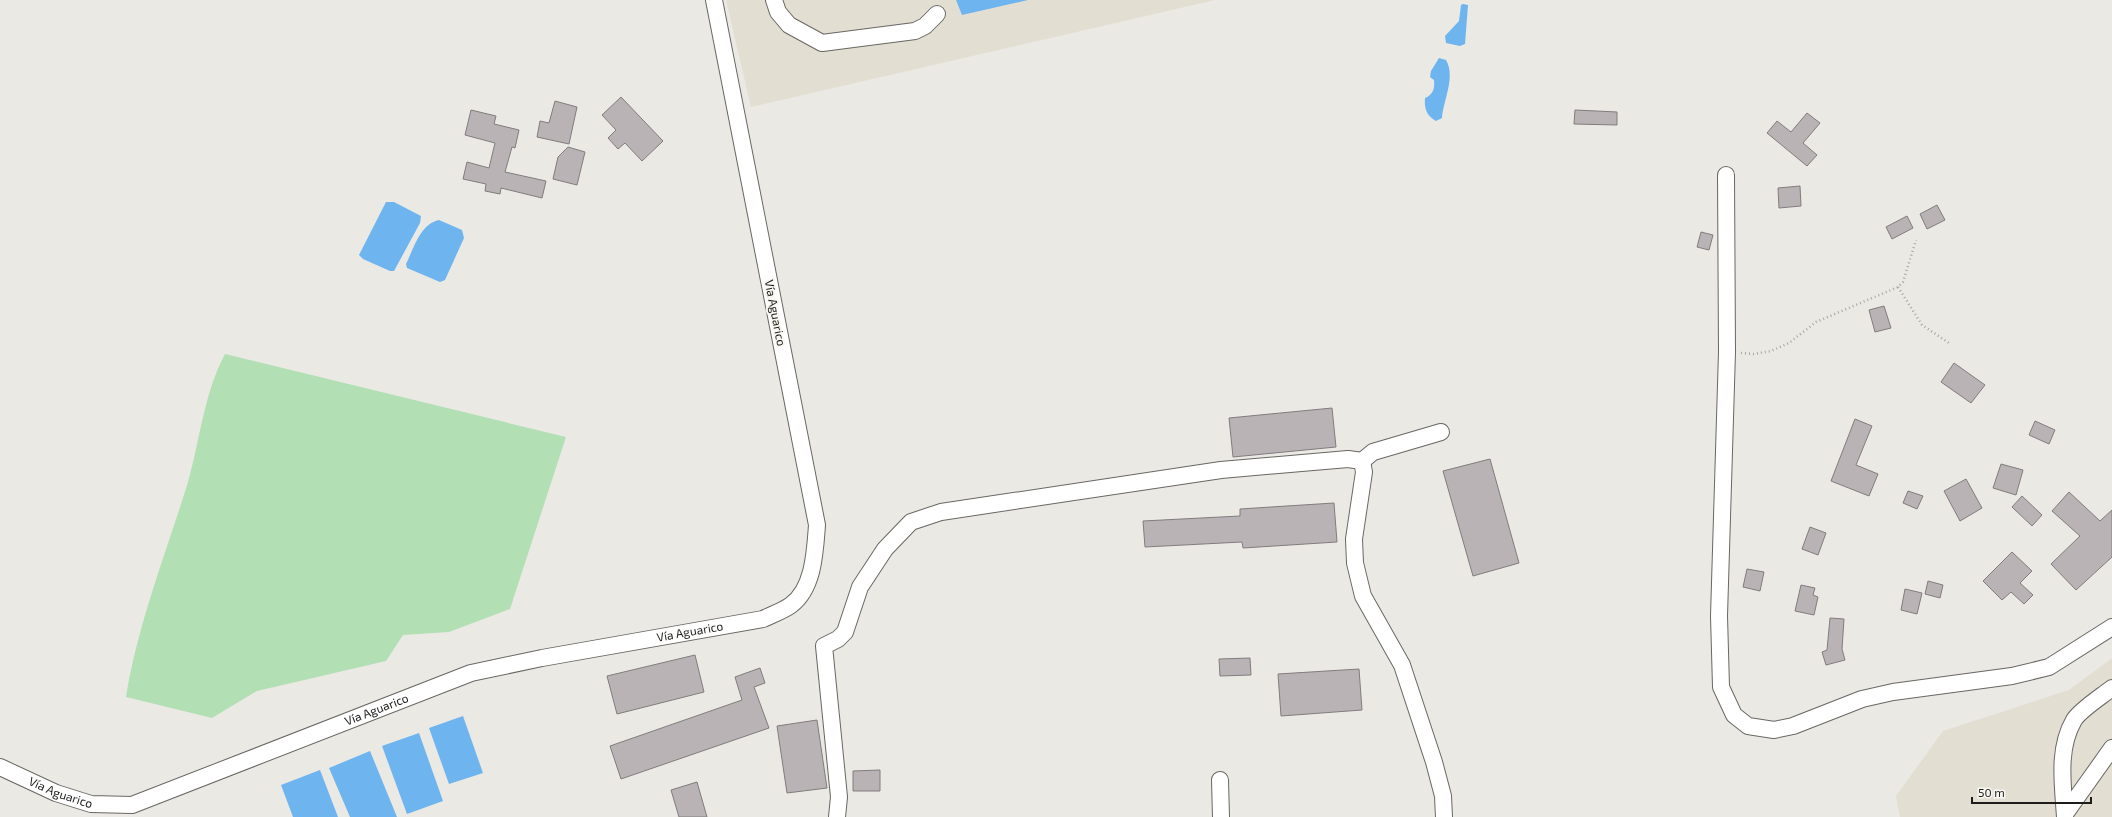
<svg xmlns="http://www.w3.org/2000/svg" width="2112" height="817" viewBox="0 0 2112 817" font-family="'Exo 2',sans-serif">
<style>
.built{fill:#e2ded2}
.green{fill:#b3dfb5}
.water{fill:#6eb4ef}
.building{fill:#b9b3b5;stroke:#817c7d}
.lines{fill:none;stroke-linecap:round;stroke-linejoin:round}
.minor-casing{stroke:#696763;stroke-width:18}
.path{stroke:#a7a6a2;stroke-width:2.5;stroke-dasharray:1 3;stroke-linecap:butt}
.minor{stroke:#fff;stroke-width:16}
.labels{text-anchor:middle;stroke-width:4;stroke-linejoin:round;paint-order:stroke}
.street-label{font-size:12px;fill:#1d1c1a;stroke:#f8f7f1}
</style>
<rect width="100%" height="100%" fill="#ebe9e4"/>
<g class="built">
<polygon points="726,0 1215,0 751,107"/>
<polygon points="2112,658 2112,817 1900,817 1896,796 1943,731 2069,690"/>
</g>
<path class="green" d="M225,354L566,437L510,609L449,632L403,635L386,661L257,691L212,718L126,697C138,623 166,553 188,482C200,440 204,393 225,354Z"/>
<g class="water">
<polygon points="956,0 1028,0 962,15"/>
<polygon points="1463,4 1468,5 1465,44 1460,46 1446,43 1445,36 1459,21 1461,5"/>
<path d="M1439,58L1446,60C1456,77 1443,101 1442,118L1436,121C1427,116 1424,109 1425,98C1433,95 1435,88 1434,80L1430,77L1431,71Z"/>
<polygon points="386,202 394,202 421,216 420,223 394,271 390,271 363,259 359,255"/>
<path d="M439,220L462,230L464,238L445,280L440,282L407,268L406,264C414,248 420,224 439,220Z"/>
<polygon points="463,716 483,773 449,784 429,728"/>
<polygon points="419,733 443,801 407,814 382,746"/>
<polygon points="370,751 397,817 350,817 329,768"/>
<polygon points="320,770 338,817 293,817 281,785"/>
</g>
<g class="building">
<polygon points="621,97 663,141 642,161 625,143 618,149 608,138 616,130 602,115"/>
<polygon points="555,101 577,107 569,144 537,137 540,121 549,123"/>
<polygon points="471,110 496,116 494,124 519,130 515,148 512,147 505,172 546,181 542,198 501,188 500,194 485,191 486,184 463,179 467,162 489,168 495,143 465,135"/>
<polygon points="1575,110 1617,112 1617,125 1574,124"/>
<polygon points="1807,113 1820,123 1803,143 1817,155 1807,166 1767,133 1777,121 1791,132"/>
<polygon points="568,147 585,152 577,185 553,179 558,157"/>
<polygon points="1800,186 1801,206 1779,208 1778,188"/>
<polygon points="1937,205 1945,220 1927,229 1920,214"/>
<polygon points="1907,216 1913,228 1892,239 1886,227"/>
<polygon points="1701,232 1713,235 1709,250 1697,247"/>
<polygon points="1884,306 1891,328 1875,332 1869,310"/>
<polygon points="1954,363 1985,385 1971,403 1941,382"/>
<polygon points="1332,408 1336,447 1233,457 1229,418"/>
<polygon points="1855,419 1872,426 1856,465 1878,474 1869,496 1831,481"/>
<polygon points="2035,421 2055,430 2049,444 2029,435"/>
<polygon points="1490,459 1519,563 1473,576 1443,471"/>
<polygon points="2001,464 2023,470 2016,495 1993,488"/>
<polygon points="1966,479 1982,508 1960,521 1944,491"/>
<polygon points="1908,491 1923,496 1917,509 1903,503"/>
<polygon points="2069,492 2100,521 2112,510 2112,557 2076,590 2051,564 2080,536 2052,511"/>
<polygon points="2022,496 2042,515 2032,526 2012,507"/>
<polygon points="1334,503 1337,542 1243,548 1242,542 1145,547 1143,521 1240,516 1240,509"/>
<polygon points="1810,527 1826,533 1818,555 1802,549"/>
<polygon points="2012,552 2032,571 2020,583 2033,595 2024,604 2011,592 2002,600 1983,581"/>
<polygon points="1747,569 1764,572 1760,591 1743,587"/>
<polygon points="1928,581 1943,585 1940,598 1925,594"/>
<polygon points="1801,585 1815,588 1813,595 1818,597 1814,615 1795,611"/>
<polygon points="1905,589 1922,593 1917,614 1901,610"/>
<polygon points="1830,618 1844,619 1842,649 1845,660 1826,665 1822,652 1827,650"/>
<polygon points="695,655 704,692 617,714 607,676"/>
<polygon points="1250,658 1251,675 1220,676 1219,659"/>
<polygon points="760,668 765,683 754,687 769,728 621,779 610,746 742,700 735,677"/>
<polygon points="1359,669 1362,710 1281,716 1278,674"/>
<polygon points="817,720 827,788 787,793 777,726"/>
<polygon points="880,770 880,791 853,791 853,771"/>
<polygon points="697,782 707,817 679,817 671,790"/>
</g>
<g class="lines">
<defs>
<g id="minor">
<polyline points="774,0 778,12 789,25 822,43 915,31 925,26 937,14"/>
<polyline points="1726,175 1727,352 1719,616 1721,687 1734,715 1748,726 1774,730 1793,726 1862,699 1893,692 2012,676 2049,667 2112,627"/>
<polyline points="1362,461 1373,452 1441,432"/>
<path id="s1" d="M0,767L56,793L91,804L132,805L471,673L542,658L763,619C771,615 783,611 791,605C814,588 815,551 817,525L714,0"/>
<polyline points="1220,780 1221,817"/>
<polyline points="2065,814 2112,748"/>
<polyline points="837,817 839,797 824,646 838,639 845,632 860,587 885,549 911,522 941,512 1221,470 1348,459 1362,461 1364,472 1354,539 1355,563 1363,596 1402,665 1434,762 1443,796 1444,817"/>
<path d="M2065,817C2063,785 2057,749 2074,720C2080,710 2102,696 2112,688"/>
</g>
</defs>
<use href="#minor" class="minor-casing"/>
<g class="path">
<polyline points="1898,287 1922,325 1949,343"/>
<polyline points="1741,353 1754,354 1771,351 1789,343 1816,322 1898,287 1903,282 1916,240"/>
</g>
<use href="#minor" class="minor"/>
</g>
<g class="labels">
<g class="street-label">
<text transform="translate(775 313) rotate(79)" y="4">Vía Aguarico</text>
<text dy="4" stroke="none"><textPath href="#s1" startOffset="726">Vía Aguarico</textPath></text>
<text dy="4" stroke="none"><textPath href="#s1" startOffset="402">Vía Aguarico</textPath></text>
<text dy="4" stroke="none"><textPath href="#s1" startOffset="66">Vía Aguarico</textPath></text>
</g>
</g>
<path d="M1972 797v6h119v-6" fill="none" stroke="#1d1c1a" stroke-width="2"/>
<text x="1978" y="797" font-size="12" fill="#1d1c1a" stroke="#f8f7f1" stroke-width="3" paint-order="stroke">50 m</text>
</svg>
